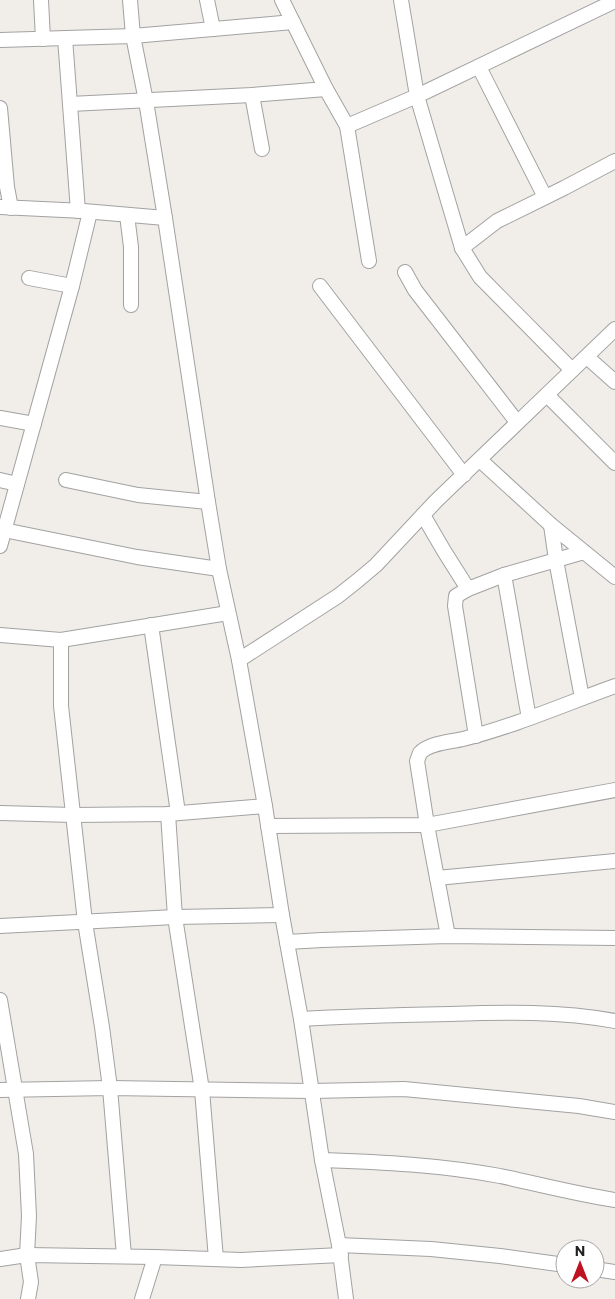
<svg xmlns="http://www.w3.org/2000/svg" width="615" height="1299" viewBox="0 0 615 1299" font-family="Commissioner,sans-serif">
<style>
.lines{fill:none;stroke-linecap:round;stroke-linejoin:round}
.minor-casing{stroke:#a2a2a2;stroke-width:16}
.minor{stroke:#fff;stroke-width:14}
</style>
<rect width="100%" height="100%" fill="#f1eee9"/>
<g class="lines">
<defs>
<g id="minor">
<polyline points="41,0 43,39"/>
<polyline points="130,0 133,36 146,101 165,218 208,502 219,569 239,660 265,806 282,915 301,1019 322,1160 339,1245 346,1299"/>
<polyline points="207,0 213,29"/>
<polyline points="282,0 326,89 347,126 369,261"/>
<polyline points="401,0 417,96 462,248 480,277 572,370"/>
<polyline points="65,38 78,211"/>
<polyline points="0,40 133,36 293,22"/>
<polyline points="479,67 545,197"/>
<polyline points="252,95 262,149"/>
<polyline points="70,104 252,95 326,89"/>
<polyline points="0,108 7,187 11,208"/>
<polyline points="347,126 417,96 615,1"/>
<polyline points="0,207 84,211 165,218"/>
<polyline points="127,215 131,247 131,305"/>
<polyline points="462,248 497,221 564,188 615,161"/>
<polyline points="405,272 415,290 517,422"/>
<polyline points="29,278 72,286"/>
<polyline points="320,286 464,475"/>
<polyline points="587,357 615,382"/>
<polyline points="547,395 615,463"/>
<polyline points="0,418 34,424"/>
<polyline points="480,460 551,525 615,577"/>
<polyline points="0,480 17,484"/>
<polyline points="66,480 138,495 208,502"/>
<polyline points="423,515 444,551 468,589"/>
<polyline points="551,525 556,560 582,698"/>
<polyline points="4,530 137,557 219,569"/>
<polyline points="0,546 72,286 90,212"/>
<path d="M504,575C513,623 520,670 529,718"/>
<polyline points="151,625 178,813"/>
<polyline points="0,635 61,640 228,613"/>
<polyline points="61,640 61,706 85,922 102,1027 110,1088 124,1256"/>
<polyline points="239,660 338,596 357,581 376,565 436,501 615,329"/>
<polyline points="476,736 455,606 456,596 468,589 504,575 584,552"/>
<polyline points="0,813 73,815 168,814 265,806"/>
<polyline points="168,814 175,917 202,1090 216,1259"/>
<polyline points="268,826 427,825 615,790"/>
<polyline points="437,878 615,861"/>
<polyline points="0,926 175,917 282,915"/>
<path d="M448,936L427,825L417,761L420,753C429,743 450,742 463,739C515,726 565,704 615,686"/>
<polyline points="287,942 322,940 448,936 615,938"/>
<polyline points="0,1000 26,1154 29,1216 27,1255 31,1282 28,1299"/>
<path d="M301,1019C351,1016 400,1015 450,1014C506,1012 560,1011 615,1021"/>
<polyline points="0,1090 110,1088 312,1091 404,1089 579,1106 615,1112"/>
<path d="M322,1160C382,1162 441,1165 500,1176C538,1184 576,1194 615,1200"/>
<polyline points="339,1245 431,1249 500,1256 565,1265"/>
<polyline points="0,1259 27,1255 155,1257 241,1260 341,1255"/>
<polyline points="595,1269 615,1272"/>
<polyline points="142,1299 155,1257"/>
</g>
</defs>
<use href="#minor" class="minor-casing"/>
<use href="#minor" class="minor"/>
</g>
<g transform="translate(580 1264)"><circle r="24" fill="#ffffff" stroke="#a6a6a6"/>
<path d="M0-4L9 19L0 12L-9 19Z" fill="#be1421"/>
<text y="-8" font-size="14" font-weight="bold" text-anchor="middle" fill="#212121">N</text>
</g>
</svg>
